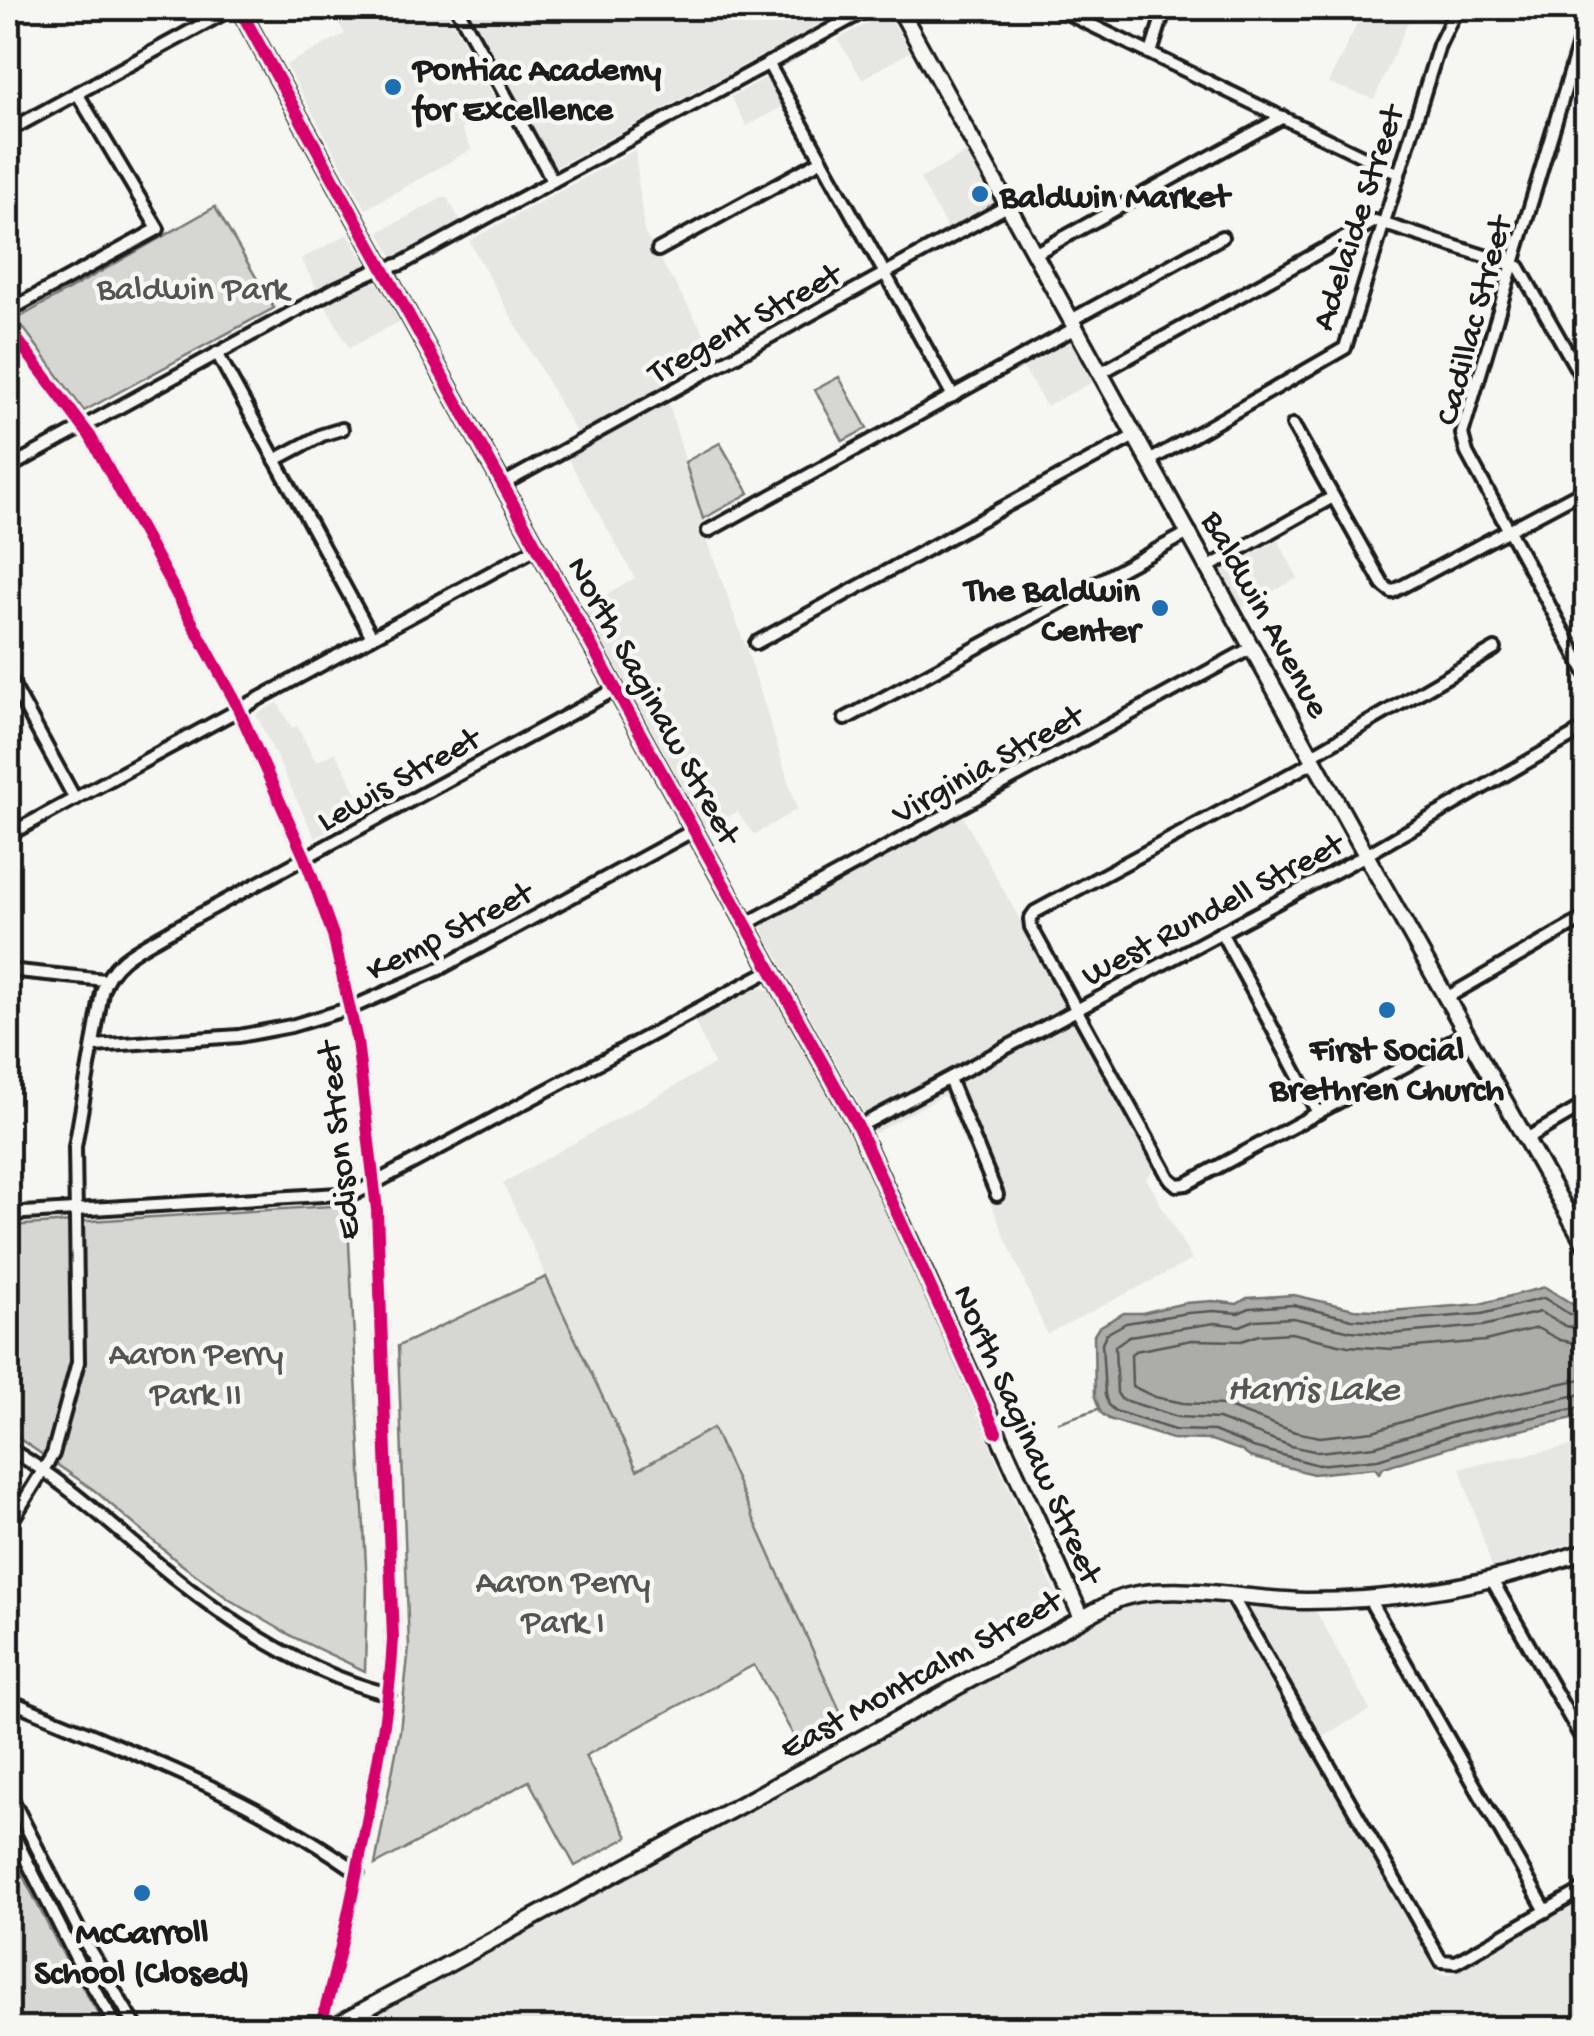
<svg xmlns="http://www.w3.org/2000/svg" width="1594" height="2036" viewBox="0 0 1594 2036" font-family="'Gochi Hand',sans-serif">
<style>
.built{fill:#e6e6e2}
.green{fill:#d6d6d2;stroke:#797977;stroke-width:2.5}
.water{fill:#acaca9;stroke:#727271;stroke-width:2.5}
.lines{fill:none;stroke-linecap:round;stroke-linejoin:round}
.shore{stroke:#565654;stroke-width:2.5}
.stream{stroke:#727271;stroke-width:2.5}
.street-casing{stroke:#1c1c1c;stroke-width:18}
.secondary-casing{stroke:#1c1c1c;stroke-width:21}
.street{stroke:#f6f6f2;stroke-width:10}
.secondary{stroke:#f6f6f2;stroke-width:14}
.cycleway-casing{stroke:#f6f6f2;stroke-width:19}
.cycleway{stroke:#d6006c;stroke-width:12}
.poi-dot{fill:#1f6fb2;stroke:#f6f6f2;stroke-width:4}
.labels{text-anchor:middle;stroke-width:9;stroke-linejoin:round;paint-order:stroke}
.poi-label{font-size:35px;font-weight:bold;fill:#1c1c1c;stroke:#f6f6f2;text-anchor:start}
.street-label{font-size:35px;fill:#1c1c1c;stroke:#f6f6f2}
.park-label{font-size:35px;fill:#545453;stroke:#f6f6f2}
.water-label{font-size:38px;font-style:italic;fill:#565654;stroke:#f6f6f2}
</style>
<rect width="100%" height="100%" fill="#f6f6f2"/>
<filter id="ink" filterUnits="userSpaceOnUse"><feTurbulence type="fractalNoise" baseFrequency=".01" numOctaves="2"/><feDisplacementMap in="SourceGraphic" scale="20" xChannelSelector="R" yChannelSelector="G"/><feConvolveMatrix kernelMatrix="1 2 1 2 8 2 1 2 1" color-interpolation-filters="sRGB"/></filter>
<g filter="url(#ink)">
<g class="built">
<polygon points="330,8 445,8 500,108 461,129 472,149 366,209 286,65 345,34"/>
<polygon points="467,8 850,8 554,168"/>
<polygon points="1365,8 1450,8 1440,25 1412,13 1374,99 1328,83"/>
<polygon points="888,12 910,52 862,79 838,39"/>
<polygon points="769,76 785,105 747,126 731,97"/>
<polygon points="635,150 644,232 717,355 577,434 469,241"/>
<polygon points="966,153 997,206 949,232 920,179"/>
<polygon points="446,196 462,224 395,261 379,232"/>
<polygon points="348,234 401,321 349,348 301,259"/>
<polygon points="1071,339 1095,381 1046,406 1022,365"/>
<polygon points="668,401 708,542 750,659 797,809 754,835 737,812 706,828 584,608 635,578 567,457"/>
<polygon points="1278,540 1298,578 1240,609 1221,572"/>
<polygon points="278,703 292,728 297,726 316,762 335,752 366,810 315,838 256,714"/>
<polygon points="962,815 1156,1167 1146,1178 1192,1260 1047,1334 944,1095 875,1133 760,925"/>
<polygon points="755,986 778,993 843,1113 1059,1601 844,1720 713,1429 637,1471 503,1183 714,1064 695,1022"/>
<polygon points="1586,1443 1586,1538 1493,1570 1460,1468"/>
<polygon points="1160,1600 1316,1611 1370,1710 1320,1738 1306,1712 1295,1719 1439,1973 1449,1975 1586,1897 1586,2028 351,2028 1124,1607"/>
</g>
<g class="green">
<polygon points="215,207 274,308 84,411 17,319"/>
<polygon points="839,377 867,428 843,441 815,390"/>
<polygon points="720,443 749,493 703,519 685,462"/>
<polygon points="347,1205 367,1585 365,1671 295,1638 230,1600 177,1561 94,1490 8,1431 8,1226"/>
<polygon points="546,1277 637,1470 713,1428 844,1720 799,1745 754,1665 585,1756 628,1837 575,1866 529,1781 375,1865 400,1731 409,1647 398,1346"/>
<polygon points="8,1846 59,1947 107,2028 8,2028"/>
</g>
<polygon class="water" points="1545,1287 1574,1305 1586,1309 1586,1415 1460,1444 1384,1467 1379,1473 1375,1468 1313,1474 1250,1457 1240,1450 1211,1440 1172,1439 1109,1419 1101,1413 1095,1397 1094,1335 1099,1327 1124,1313 1142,1313 1185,1303 1213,1301 1237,1304 1247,1298 1294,1295 1354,1309 1391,1311 1480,1304"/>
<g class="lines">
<g class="shore">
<polyline points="1586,1318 1569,1314 1544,1298 1482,1314 1391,1321 1352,1319 1293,1305 1250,1308 1238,1313 1214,1311 1188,1313 1126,1323 1106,1334 1102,1343 1105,1395 1108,1405 1115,1411 1174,1430 1214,1431 1253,1447 1318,1465 1378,1459 1457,1434 1586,1406"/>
<polyline points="1586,1330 1565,1326 1540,1312 1483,1326 1391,1334 1351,1331 1293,1318 1255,1320 1240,1326 1215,1323 1129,1336 1115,1346 1117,1393 1121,1399 1178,1417 1218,1419 1291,1446 1318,1452 1375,1446 1454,1422 1586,1393"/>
<polyline points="1586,1345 1560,1340 1537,1328 1485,1341 1392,1349 1348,1346 1291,1333 1259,1335 1241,1341 1192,1340 1135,1351 1131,1354 1132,1386 1155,1397 1183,1403 1223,1405 1295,1432 1320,1437 1373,1431 1451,1407 1586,1378"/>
</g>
<polyline class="stream" points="1059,1422 1098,1409"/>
<defs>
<g id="street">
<polyline points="457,8 553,181"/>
<polyline points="1056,8 1399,174"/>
<polyline points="1586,20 1462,434 1467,453 1586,673"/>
<polyline points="1151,53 1165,8"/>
<polyline points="768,63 953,396"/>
<polyline points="1572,69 1586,97"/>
<polyline points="8,131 233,8"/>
<polyline points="658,250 822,160"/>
<polyline points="1036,253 1283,117"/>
<polyline points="8,311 158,229 77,93"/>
<polyline points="1073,319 1222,237"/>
<path d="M8,327L90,436L234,699L305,858L333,935L357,1041L377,1210L393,1639C390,1699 379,1757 368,1816C354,1888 340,1958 320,2028"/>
<polyline points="217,353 372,637"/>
<polyline points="1102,372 1375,221 1519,267 1586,385"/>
<polyline points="1293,425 1383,585 1392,592 1586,489"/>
<polyline points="275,460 322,435 342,429"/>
<polyline points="1151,460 1345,348 1439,45 1457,8"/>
<polyline points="8,468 337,288 372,272 401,264 870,8"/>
<polyline points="503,484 1009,205"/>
<polyline points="708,531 1077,327"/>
<polyline points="1209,567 1333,497"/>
<polyline points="756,643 1136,435"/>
<polyline points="8,676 75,799"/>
<polyline points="845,719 1190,532"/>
<polyline points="1312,755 1495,649"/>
<polyline points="1315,761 1035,912 1030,919 1031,927 1169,1178 1177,1185 1186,1184 1466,1033"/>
<polyline points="8,835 538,547"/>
<polyline points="746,924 1253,647"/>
<polyline points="1221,932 1318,1113"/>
<polyline points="8,970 105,980"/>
<polyline points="1446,998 1586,917"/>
<polyline points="94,1046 239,1036 291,1026 351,1008 437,970 694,830"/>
<polyline points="949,1079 997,1195"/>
<polyline points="858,1127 1366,855 1586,728"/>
<polyline points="1526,1139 1586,1104"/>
<polyline points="8,1214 356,1193 771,970"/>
<path d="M8,1448C66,1482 112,1526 164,1569C228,1622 307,1674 389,1694"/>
<path d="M8,1527L53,1454L78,1362L75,1147L102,992C111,959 143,947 170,931L616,689"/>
<polyline points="1492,1580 1586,1746"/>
<polyline points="1233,1598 1441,1961 1456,1962 1586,1888"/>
<polyline points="1369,1599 1546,1911"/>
<path d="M8,1700C128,1751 251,1795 358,1872"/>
<polyline points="8,1791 86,1944 137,2028"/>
<polyline points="8,1824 78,1962 118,2028"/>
</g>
<g id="secondary">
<polyline points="239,8 858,1127 1082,1618"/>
<polyline points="899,8 1366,855 1586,1246"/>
<path d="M331,2028L1116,1600C1168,1580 1249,1601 1307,1601C1403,1601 1496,1583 1586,1551"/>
</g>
</defs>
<use href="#street" class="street-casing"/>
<use href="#secondary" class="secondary-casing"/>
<use href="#street" class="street"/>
<use href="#secondary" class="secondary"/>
<defs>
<g id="cycleway">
<polyline points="239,8 858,1127 996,1432"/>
<path d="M8,327L90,436L234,699L305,858L333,935L357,1041L377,1210L393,1639C390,1699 379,1757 368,1816C354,1888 340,1958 320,2028"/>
</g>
</defs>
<use href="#cycleway" class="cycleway-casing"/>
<use href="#cycleway" class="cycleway"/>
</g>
</g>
<g class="poi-dot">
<circle cx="393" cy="87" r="10"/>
<circle cx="980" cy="194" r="10"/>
<circle cx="1160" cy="608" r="10"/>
<circle cx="1387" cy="1010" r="10"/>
<circle cx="142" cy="1893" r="10"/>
</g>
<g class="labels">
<g class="poi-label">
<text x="413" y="79">Pontiac Academy<tspan x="413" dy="40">for Excellence</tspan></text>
<text x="1000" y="206">Baldwin Market</text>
<text x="1140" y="600" text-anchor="end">The Baldwin<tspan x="1140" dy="40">Center</tspan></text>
<text x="1387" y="1059" text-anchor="middle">First Social<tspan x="1387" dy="40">Brethren Church</tspan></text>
<text x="142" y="1942" text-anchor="middle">McCarroll<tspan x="142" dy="40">School (Closed)</tspan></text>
</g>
<g class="street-label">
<text transform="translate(1355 217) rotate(-72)" y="12">Adelaide Street</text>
<text transform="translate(1471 320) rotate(-75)" y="12">Cadillac Street</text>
<text transform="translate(743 321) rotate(-29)" y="12">Tregent Street</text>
<text transform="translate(1268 613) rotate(61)" y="12">Baldwin Avenue</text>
<text transform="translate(656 699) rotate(61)" y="12">North Saginaw Street</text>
<text transform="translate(986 762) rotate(-29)" y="12">Virginia Street</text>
<text transform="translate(397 777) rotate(-29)" y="12">Lewis Street</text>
<text transform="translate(1211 907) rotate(-28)" y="12">West Rundell Street</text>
<text transform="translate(448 929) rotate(-27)" y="12">Kemp Street</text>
<text transform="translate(336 1141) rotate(-96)" y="12">Edison Street</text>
<text transform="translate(1030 1433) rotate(66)" y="12">North Saginaw Street</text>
<text transform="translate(919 1672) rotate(-29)" y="12">East Montcalm Street</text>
</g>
<g class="park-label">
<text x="193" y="298">Baldwin Park</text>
<text x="196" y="1363">Aaron Perry<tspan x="196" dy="40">Park II</tspan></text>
<text x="563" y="1591">Aaron Perry<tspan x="563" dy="40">Park I</tspan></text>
</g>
<g class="water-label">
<text x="1313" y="1399">Harris Lake</text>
</g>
</g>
<rect width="1594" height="2036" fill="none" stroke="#f6f6f2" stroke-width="40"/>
<rect x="20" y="20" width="1554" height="1996" fill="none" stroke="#1c1c1c" stroke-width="4" filter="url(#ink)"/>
</svg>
